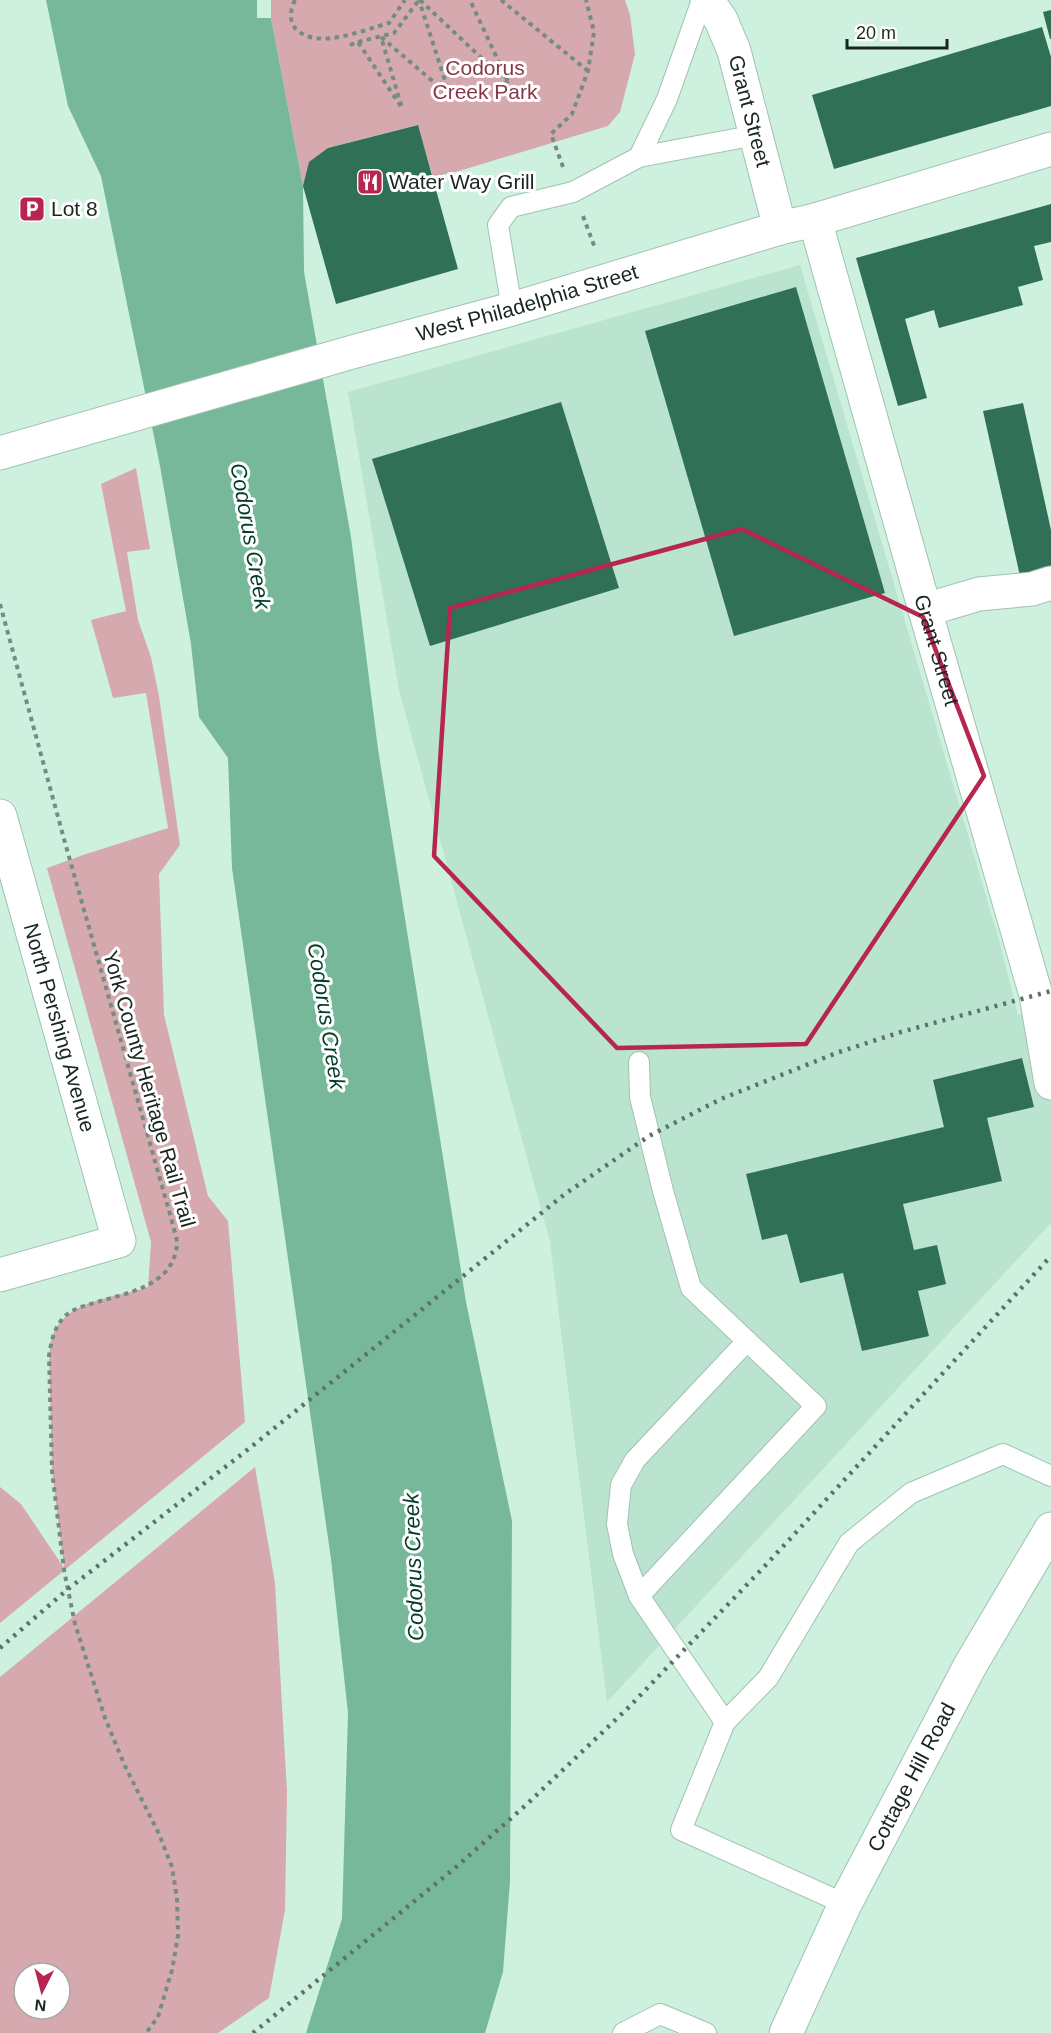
<svg xmlns="http://www.w3.org/2000/svg" width="1051" height="2033" viewBox="0 0 1051 2033" font-family="Arial,sans-serif">
<style>
.built{fill:#bae4cf}
.green{fill:#d6a9ae;fill-rule:evenodd}
.water{fill:#77b79a}
.building{fill:#307056}
.lines{fill:none;stroke-linecap:round;stroke-linejoin:round}
.service-casing{stroke:#a0c2b1;stroke-width:22}
.minor-casing{stroke:#a0c2b1;stroke-width:35}
.primary-casing{stroke:#a0c2b1;stroke-width:35}
.path{stroke:#758d81;stroke-width:4;stroke-dasharray:4.5 4.5;stroke-linecap:butt}
.service{stroke:#fff;stroke-width:20}
.minor{stroke:#fff;stroke-width:33}
.primary{stroke:#fff;stroke-width:33}
.rail{stroke:#5d7267;stroke-width:4.5;stroke-dasharray:3 6;stroke-linecap:butt}
.marked{fill:none;stroke:#b6264f;stroke-width:4.5;stroke-linejoin:round}
.labels{text-anchor:middle;stroke-width:6;stroke-linejoin:round;paint-order:stroke}
.park-label{font-size:21px;fill:#873848;stroke:#fff}
.street-label{font-size:21px;fill:#192620;stroke:#fff}
.poi-label{font-size:21px;fill:#192620;stroke:#fff;text-anchor:start}
.water-label{font-size:22px;font-style:italic;fill:#033c28;stroke:#fff}
</style>
<rect width="100%" height="100%" fill="#cef1df"/>
<polygon class="built" points="800,265 999,940 1018,1015 1051,1007 1051,1223 607,1702 550,1242 399,690 348,392"/>
<g class="green">
<polygon points="271,0 625,0 630,15 635,54 620,112 608,126 459,171 433,177 417,125 328,148 303,186 271,18"/>
<path d="M136,468L150,549L127,552L138,620L151,657L159,696L180,845L159,874L164,1015L208,1196L228,1221L245,1422L0,1623V1487L21,1504L64,1568L52,1471L49,1356C50,1350 50,1342 52,1337C65,1299 116,1298 148,1287L151,1242L47,868L83,855L168,828L146,693L113,698L91,620L126,611L101,484Z"/>
<path d="M255,1467L275,1583L287,1792L285,1910L269,1998L218,2033H0V1677ZM24,1973H60V2009H24Z"/>
</g>
<polygon class="water" points="46,0 257,0 257,18 271,18 303,186 304,272 351,537 378,749 466,1302 512,1521 510,1881 503,1972 485,2033 306,2033 342,1919 348,1713 331,1559 232,868 228,758 199,717 191,644 160,466 101,176 68,106"/>
<g class="building">
<polygon points="1051,10 1051,39 1050,39 1043,12"/>
<polygon points="1042,27 1051,57 1051,106 834,169 812,95"/>
<polygon points="418,125 458,269 336,304 303,186 309,162 328,148"/>
<polygon points="1051,204 1051,242 1034,246 1043,280 1018,287 1023,305 939,328 934,310 905,319 927,398 898,406 856,258"/>
<polygon points="796,287 885,593 734,636 645,331"/>
<polygon points="561,402 619,588 430,646 372,459"/>
<polygon points="1023,403 1051,530 1051,569 1020,576 983,411"/>
<polygon points="1022,1058 1034,1107 987,1118 1002,1181 903,1204 914,1250 937,1245 946,1284 918,1291 929,1336 862,1351 843,1273 800,1283 787,1234 762,1240 746,1174 944,1127 933,1080"/>
</g>
<g class="lines">
<defs>
<g id="service">
<polyline points="639,157 756,135"/>
<polyline points="512,309 498,225 511,207 573,192 639,157 667,99 702,0"/>
<polyline points="639,1062 640,1097 663,1191 691,1288 816,1406 639,1596 725,1722 681,1830 845,1904"/>
<polyline points="639,1596 623,1554 617,1524 621,1485 635,1460 747,1341"/>
<polyline points="725,1722 768,1678 849,1543 911,1493 1003,1454 1051,1476"/>
<polyline points="623,2033 660,2014 706,2033"/>
</g>
<g id="minor">
<path id="s1" d="M707,0L721,20L734,51L780,228"/>
<path id="s2" d="M815,220L925,610L1036,995L1051,1083"/>
<polyline points="925,610 979,594 1032,589 1051,583"/>
<path id="s3" d="M0,816L119,1241L0,1275"/>
<path id="s4" d="M786,2033L845,1904L971,1664L1051,1529"/>
</g>
<g id="primary">
<path id="s5" d="M0,453L356,351L512,309L780,228L815,220L1051,149"/>
</g>
</defs>
<use href="#service" class="service-casing"/>
<use href="#minor" class="minor-casing"/>
<use href="#primary" class="primary-casing"/>
<g class="path">
<path d="M295,0C290,10 288,23 298,31C321,49 363,30 389,23L405,0"/>
<polyline points="420,0 509,84 470,0"/>
<polyline points="501,0 588,71"/>
<polyline points="358,42 394,33 419,0"/>
<polyline points="350,45 358,42 402,108 381,37 450,96 419,0"/>
<polyline points="563,167 551,134 572,114 588,71 594,32 586,0"/>
<polyline points="583,216 595,248"/>
<path d="M0,604L64,839L173,1225C174,1231 177,1238 177,1243C175,1285 128,1293 97,1302C85,1306 73,1308 64,1317C54,1328 51,1342 49,1356L52,1471L64,1570L75,1624L105,1718L124,1764L159,1834L172,1867L177,1898L178,1936L172,1970L158,2017L146,2033"/>
</g>
<use href="#service" class="service"/>
<use href="#minor" class="minor"/>
<use href="#primary" class="primary"/>
<g class="rail">
<polyline points="0,1648 68,1589 251,1447 565,1194 649,1136 721,1099 839,1052 901,1032 1051,991"/>
<polyline points="253,2033 455,1868 526,1805 628,1708 764,1567 1051,1256"/>
</g>
</g>
<path class="marked" d="M742,529L923,617L984,776L806,1044L617,1048L434,856L450,608Z"/>
<defs>
<symbol id="restaurant-square" viewBox="-11 -11 22 22"><rect x="-9" y="-9" width="18" height="18" rx="4" fill="#b6264f" stroke="#fff"/><path d="M-5-6h1v4h1v-4h1v4h1v-4h1v5L-1.5 .5V6h-2V.5L-5-1ZM5-6V6H3V1.5H1.5Q1.5-4 5-6Z" fill="#fff"/></symbol>
<symbol id="parking-square" viewBox="-11 -11 22 22"><rect x="-9" y="-9" width="18" height="18" rx="4" fill="#b6264f" stroke="#fff"/><path d="M-3.5-5.5H1a3.5 3.5 0 0 1 0 7H-1V5.5H-3.5ZM-1-3.4V-.6H.8a1.4 1.4 0 0 0 0-2.8Z" fill="#fff"/></symbol>
</defs>
<g fill-rule="evenodd">
<use href="#restaurant-square" x="355" y="167" width="30" height="30"/>
<use href="#parking-square" x="17" y="194" width="30" height="30"/>
</g>
<g class="labels">
<g class="park-label">
<text x="485" y="75">Codorus<tspan x="485" dy="24">Creek Park</tspan></text>
</g>
<g class="street-label">
<text dy="7" stroke="none"><textPath href="#s1" startOffset="120">Grant Street</textPath></text>
<text dy="7" stroke="none"><textPath href="#s5" startOffset="548">West Philadelphia Street</textPath></text>
<text dy="7" stroke="none"><textPath href="#s2" startOffset="447">Grant Street</textPath></text>
<text dy="7" stroke="none"><textPath href="#s3" startOffset="220">North Pershing Avenue</textPath></text>
<text transform="translate(149 1089) rotate(74)" y="7">York County Heritage Rail Trail</text>
<text dy="7" stroke="none"><textPath href="#s4" startOffset="285">Cottage Hill Road</textPath></text>
</g>
<g class="poi-label">
<text x="389" y="189">Water Way Grill</text>
<text x="51" y="216">Lot 8</text>
</g>
<g class="water-label">
<text transform="translate(251 536) rotate(80)" y="8">Codorus Creek</text>
<text transform="translate(327 1016) rotate(81)" y="8">Codorus Creek</text>
<text transform="translate(413 1567) rotate(-92)" y="8">Codorus Creek</text>
</g>
</g>
<g transform="translate(42 1991) rotate(186)"><circle r="28" fill="#ffffff" stroke="#a3a8a6" stroke-width="1.5"/>
<path d="M0-4.5L10 22L0 15L-10 22Z" fill="#b6264f"/>
<text y="-9" font-size="16" font-weight="bold" text-anchor="middle" fill="#192620">N</text>
</g>
<path d="M847 39v9h100v-9" fill="none" stroke="#192620" stroke-width="3"/>
<text x="856" y="39" font-size="18" fill="#192620" stroke="#ffffff" stroke-width="4.5" paint-order="stroke">20 m</text>
</svg>
